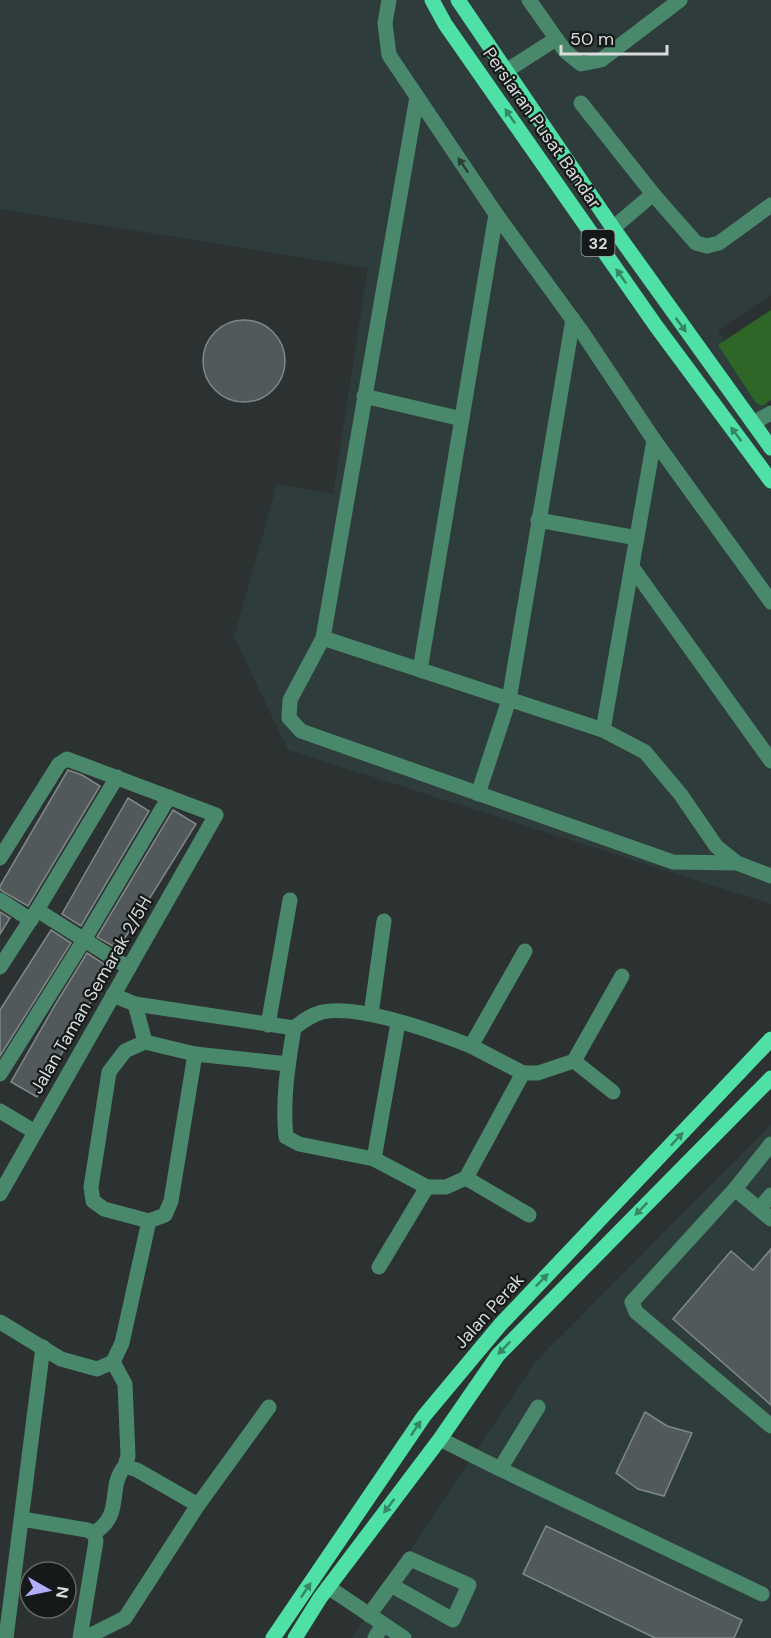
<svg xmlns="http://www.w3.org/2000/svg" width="771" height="1638" viewBox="0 0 771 1638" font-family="'DM Sans',sans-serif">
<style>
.built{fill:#2e3d3b}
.green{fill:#2e6628}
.building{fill:#52595a;stroke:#7f8888;stroke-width:1.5}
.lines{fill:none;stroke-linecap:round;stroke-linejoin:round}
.minor{stroke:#4a886b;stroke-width:15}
.major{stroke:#4ee0a5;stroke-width:15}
.oneway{fill:#358666}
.oneway2{fill:#284036}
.labels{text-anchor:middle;stroke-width:4.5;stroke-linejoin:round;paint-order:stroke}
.shield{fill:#161919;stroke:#9da1a0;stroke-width:1.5}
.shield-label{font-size:16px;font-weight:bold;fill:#d7dbda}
.street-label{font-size:18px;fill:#d7dbda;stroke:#161919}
</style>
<rect width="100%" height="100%" fill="#2b3231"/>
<g class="built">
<polygon points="0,0 771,0 771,295 718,330 771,408 771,904 288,750 234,637 277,484 333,494 368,268 0,209"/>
<polygon points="771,1125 771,1638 352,1638 535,1362"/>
</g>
<polygon class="green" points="771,310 771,400 762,406 756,403 718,345"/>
<g class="building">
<circle cx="244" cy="361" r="41"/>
<polygon points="68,770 82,775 100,786 28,906 0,890 0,886"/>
<polygon points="128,798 149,811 81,926 62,914"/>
<polygon points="173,810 196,824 118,949 97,937"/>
<polygon points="0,912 10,918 0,934"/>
<polygon points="51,930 71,943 0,1056 0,1010"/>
<polygon points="87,953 110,968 37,1097 11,1082 55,1005"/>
<polygon points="771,1249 771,1405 673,1319 731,1251 753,1270"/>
<polygon points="645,1412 667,1426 692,1433 664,1496 638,1489 616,1473"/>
<polygon points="546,1526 742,1620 734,1638 655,1638 523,1574"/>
</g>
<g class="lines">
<g class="minor">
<polyline points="389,0 385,23 389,55 496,214 584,335 654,440 771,602"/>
<polyline points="529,0 565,51 581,64 601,60 680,0"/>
<polyline points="506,71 556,39"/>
<polyline points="417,97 323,638 603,730 645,752 681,795 716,846 728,856 737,863 771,876"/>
<polyline points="581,103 653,194"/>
<polyline points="613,228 653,194 696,243 707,246 719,243 771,205"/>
<polyline points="364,396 462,419"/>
<polyline points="753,423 771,413"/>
<polyline points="538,520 637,538"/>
<polyline points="632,567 771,761"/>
<polyline points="323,638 290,700 289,718 301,731 673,862 737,863"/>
<polyline points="420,670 496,214"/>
<polyline points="603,730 654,440"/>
<polyline points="478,794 509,700 573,319"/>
<polyline points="0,858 59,764 67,759 216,815 0,1194"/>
<polyline points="0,900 31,920"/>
<polyline points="37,910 129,968"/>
<polyline points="0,967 37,910 117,777"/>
<polyline points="113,995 135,1004 294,1028"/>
<polyline points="135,1004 145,1042"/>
<polyline points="371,1014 384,921"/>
<polyline points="268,1025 290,900"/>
<polyline points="471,1046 523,1073 538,1073 574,1061 622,976"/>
<polyline points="574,1061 613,1092"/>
<polyline points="523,1073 466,1178 529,1215"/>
<polyline points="0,1074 84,940 169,797"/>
<polyline points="0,1111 35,1132"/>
<polyline points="771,1144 735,1189 771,1219"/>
<polyline points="374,1159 398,1023"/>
<path d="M466,1178L446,1187H427L374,1159L299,1144L286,1137C282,1101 288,1064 294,1028C303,1021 311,1015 322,1012C360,1004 435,1032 471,1046L525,951"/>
<polyline points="735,1189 632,1302 636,1312 771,1426"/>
<polyline points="759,1209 771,1195"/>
<polyline points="149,1221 104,1209 93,1201 91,1187 109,1072 125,1051 145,1042 195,1054"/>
<polyline points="379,1267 427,1187"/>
<polyline points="0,1322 61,1359 97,1369 113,1362 122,1343 149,1221 165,1215 171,1201 195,1054 288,1064"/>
<polyline points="113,1362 125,1384 128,1456 125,1466"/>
<polyline points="440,1439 500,1469 538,1407"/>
<polyline points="500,1469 762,1594"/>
<polyline points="22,1519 87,1530 94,1533"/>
<path d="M94,1533C125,1514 106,1488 125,1466L137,1470L198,1505"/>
<polyline points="328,1587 404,1638"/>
<polyline points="369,1615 410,1559 469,1585 453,1620 391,1585"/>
<polyline points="6,1638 43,1347"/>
<polyline points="80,1638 96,1541 94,1533"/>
<polyline points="85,1638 125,1618 198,1505 269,1407"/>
<polyline points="375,1638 383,1624"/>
</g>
<g class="major">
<polyline points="432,0 445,24 656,326 771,481"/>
<polyline points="458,0 613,228 771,448"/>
<polyline points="273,1638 424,1416 500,1325 771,1039"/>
<polyline points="295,1638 320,1598 440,1439 498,1355 771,1078"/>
</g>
</g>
<defs><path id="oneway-solid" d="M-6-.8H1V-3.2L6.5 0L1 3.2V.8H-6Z" transform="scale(1.5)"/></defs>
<g class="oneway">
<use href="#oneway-solid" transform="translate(510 116) rotate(-125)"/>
<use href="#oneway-solid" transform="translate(621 276) rotate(-125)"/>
<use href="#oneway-solid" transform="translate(681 325) rotate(54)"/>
<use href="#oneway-solid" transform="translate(736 434) rotate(-127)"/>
<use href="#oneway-solid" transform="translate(677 1139) rotate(-47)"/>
<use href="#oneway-solid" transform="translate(641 1209) rotate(135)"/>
<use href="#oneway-solid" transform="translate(542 1280) rotate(-46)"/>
<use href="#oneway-solid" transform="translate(504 1348) rotate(134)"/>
<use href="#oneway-solid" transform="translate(416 1428) rotate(-56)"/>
<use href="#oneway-solid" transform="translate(389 1506) rotate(127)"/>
<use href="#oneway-solid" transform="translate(306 1590) rotate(-56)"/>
</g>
<use class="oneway2" href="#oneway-solid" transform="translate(463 165) rotate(-124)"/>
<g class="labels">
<rect class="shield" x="581.5" y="230" width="33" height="26" rx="4.5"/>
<g class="shield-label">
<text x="598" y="249">32</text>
</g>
<g class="street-label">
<text transform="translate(542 128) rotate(55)" y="6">Persiaran Pusat Bandar</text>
<text transform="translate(91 995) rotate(-60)" y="6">Jalan Taman Semarak 2/5H</text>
<text transform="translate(489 1311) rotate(-48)" y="6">Jalan Perak</text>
</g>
</g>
<g transform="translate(48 1590) rotate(99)"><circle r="28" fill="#161919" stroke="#636766" stroke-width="1.5"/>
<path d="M0-4.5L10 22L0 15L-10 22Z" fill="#b2adf9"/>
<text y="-9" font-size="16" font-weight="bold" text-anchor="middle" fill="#d7dbda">N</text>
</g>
<path d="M561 45v9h106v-9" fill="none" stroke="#d7dbda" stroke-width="3"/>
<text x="570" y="45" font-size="18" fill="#d7dbda" stroke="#161919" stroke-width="4.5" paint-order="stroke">50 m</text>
</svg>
